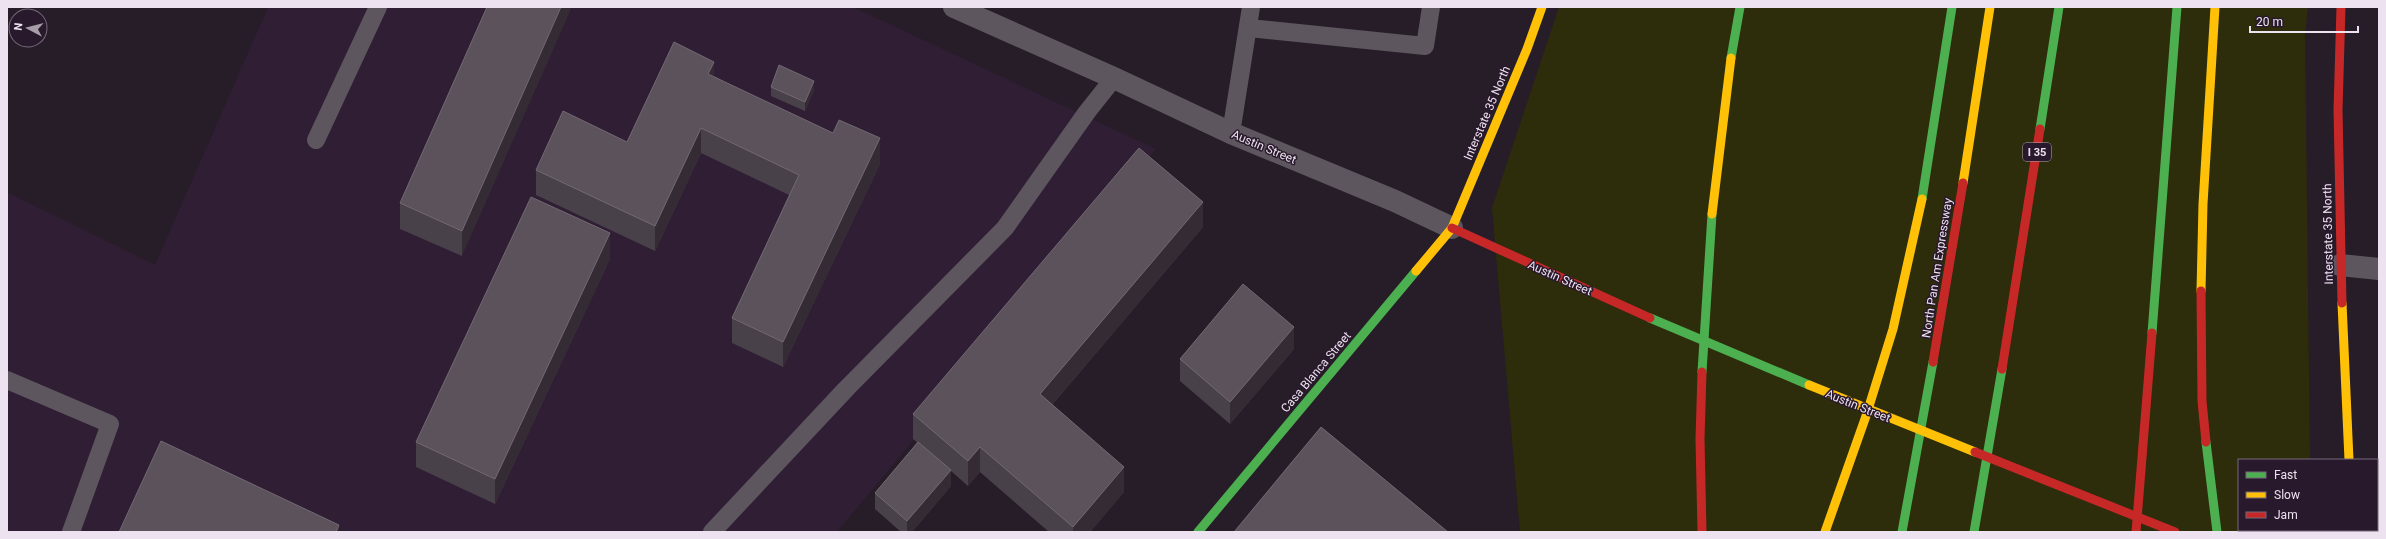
<svg xmlns="http://www.w3.org/2000/svg" width="2386" height="539" viewBox="0 0 2386 539" font-family="Roboto,sans-serif">
<style>
.built{fill:#301e34}
.green{fill:#2d2c0b}
.lines{fill:none;stroke-linecap:round;stroke-linejoin:round}
.lane{stroke:#5d565f;stroke-width:18}
.street{stroke:#5d565f;stroke-width:22}
.fast{stroke:#4caf50;stroke-width:9}
.slow{stroke:#ffc107;stroke-width:9}
.jam{stroke:#c62828;stroke-width:9}
.wall{fill:#49414a}
.shaded-wall{fill:#342b35}
.building{fill:#5b525c;stroke:#726973}
.labels{text-anchor:middle;stroke-width:3;stroke-linejoin:round;paint-order:stroke}
.shield{fill:#29192c;stroke:#b2a6b4;stroke-width:1}
.shield-label{font-size:11px;font-weight:bold;fill:#ede2ef}
.street-label{font-size:12px;fill:#ede2ef;stroke:#29192c}
</style>
<rect width="100%" height="100%" fill="#261d28"/>
<polygon class="built" points="268,7 853,7 1156,149 837,532 7,532 7,192 155,265"/>
<polygon class="green" points="1559,7 2308,7 2305,35 2310,460 2239,460 2239,530 2312,530 2312,532 1520,532 1492,208"/>
<g class="lines">
<g class="lane">
<polyline points="1249,28 1425,46 1431,7"/>
<polyline points="1231,133 1251,7"/>
<polyline points="316,140 378,7"/>
<polyline points="7,380 110,424 71,532"/>
<polyline points="712,532 846,389 1005,228 1087,112 1114,78"/>
</g>
<g class="street">
<polyline points="954,7 1114,78 1231,133 1395,201 1452,228"/>
<polyline points="2340,265 2379,269"/>
</g>
<g class="fast">
<polyline points="1731,58 1740,7"/>
<polyline points="2040,129 2059,7"/>
<polyline points="1922,199 1952,7"/>
<polyline points="1650,318 1809,385"/>
<polyline points="2152,333 2177,7"/>
<polyline points="1702,372 1712,214"/>
<polyline points="2206,442 2217,532"/>
<polyline points="1198,532 1416,271"/>
<polyline points="1902,532 1933,362"/>
<polyline points="1974,532 2002,369"/>
</g>
<g class="slow">
<polyline points="1963,183 1990,7"/>
<polyline points="1712,214 1731,58"/>
<polyline points="1416,271 1452,228 1527,49 1542,7"/>
<polyline points="2201,291 2203,204 2215,7"/>
<polyline points="2342,303 2349,460"/>
<polyline points="1809,385 1975,452"/>
<polyline points="2353,530 2353,532"/>
<polyline points="1825,532 1866,416 1893,329 1922,199"/>
</g>
<g class="jam">
<polyline points="2341,7 2338,110 2342,303"/>
<polyline points="1452,228 1650,318"/>
<polyline points="2201,291 2202,401 2206,442"/>
<polyline points="1933,362 1963,183"/>
<polyline points="2002,369 2040,129"/>
<polyline points="1702,372 1700,439 1702,532"/>
<polyline points="1975,452 2175,532"/>
<polyline points="2136,532 2152,333"/>
</g>
</g>
<g class="wall">
<polygon points="487,7 462,256 400,229 400,203"/>
<polygon points="714,76 880,164 783,367 732,343 732,318 789,195 701,153 655,251 536,195 536,170 627,142"/>
<polygon points="771,87 814,90 805,111 771,96"/>
<polygon points="1203,227 1052,405 1124,492 1090,532 1049,532 980,472 968,486 951,471 951,486 912,532 901,532 875,509 875,493 918,443 913,439 913,414"/>
<polygon points="610,259 495,504 416,467 416,442"/>
<polygon points="1294,349 1230,424 1180,381 1180,359"/>
</g>
<g class="shaded-wall">
<polygon points="561,7 572,7 462,256 462,231"/>
<polygon points="714,62 714,87 708,74"/>
<polygon points="814,81 814,90 805,111 805,102"/>
<polygon points="701,128 701,153 655,251 655,226"/>
<polygon points="880,138 880,164 783,367 783,342"/>
<polygon points="1203,202 1203,227 1040,419 1040,394"/>
<polygon points="610,233 610,259 495,504 495,479"/>
<polygon points="1294,327 1294,349 1230,424 1230,402"/>
<polygon points="980,447 980,472 968,486 968,461"/>
<polygon points="1124,467 1124,492 1090,532 1073,532 1073,527"/>
<polygon points="951,470 951,486 912,532 907,532 907,521"/>
<polygon points="339,525 339,532 336,532"/>
</g>
<g class="building">
<polygon points="487,7 561,7 462,231 400,203"/>
<polygon points="674,42 714,62 708,74 833,133 839,120 880,138 783,342 732,318 799,175 701,128 655,226 536,170 563,111 627,142"/>
<polygon points="779,65 814,81 805,102 771,87"/>
<polygon points="1139,148 1203,202 1040,394 1124,467 1073,527 980,447 968,461 913,414"/>
<polygon points="531,197 610,233 495,479 416,442"/>
<polygon points="1243,284 1294,327 1230,402 1180,359"/>
<polygon points="1321,427 1448,532 1234,532"/>
<polygon points="161,441 339,525 336,532 119,532"/>
<polygon points="918,442 951,470 907,521 875,493"/>
</g>
<g class="labels">
<rect class="shield" x="2023" y="143" width="28" height="18" rx="3"/>
<g class="shield-label">
<text x="2037" y="156">I 35</text>
</g>
<g class="street-label">
<text transform="translate(1487 113) rotate(-67)" y="4">Interstate 35 North</text>
<text transform="translate(1264 147) rotate(23)" y="4">Austin Street</text>
<text transform="translate(2328 234) rotate(-91)" y="4">Interstate 35 North</text>
<text transform="translate(1937 268) rotate(-81)" y="4">North Pan Am Expressway</text>
<text transform="translate(1560 278) rotate(24)" y="4">Austin Street</text>
<text transform="translate(1316 372) rotate(-50)" y="4">Casa Blanca Street</text>
<text transform="translate(1858 406) rotate(22)" y="4">Austin Street</text>
</g>
</g>
<rect width="2386" height="539" fill="none" stroke="#ede2ef" stroke-width="16"/>
<rect x="2238" y="459" width="140" height="72" fill="#29192c" stroke="#77697a"/>
<rect x="2246" y="472" width="20" height="6" fill="#4caf50" stroke="#77697a"/>
<text x="2274" y="479" font-size="12" fill="#ede2ef">Fast</text>
<rect x="2246" y="492" width="20" height="6" fill="#ffc107" stroke="#77697a"/>
<text x="2274" y="499" font-size="12" fill="#ede2ef">Slow</text>
<rect x="2246" y="512" width="20" height="6" fill="#c62828" stroke="#77697a"/>
<text x="2274" y="519" font-size="12" fill="#ede2ef">Jam</text>
<g transform="translate(28 28) rotate(277)"><circle r="19" fill="#29192c" stroke="#77697a"/>
<path d="M0-3L7 15L0 10L-7 15Z" fill="#a79da9"/>
<text y="-6" font-size="11" font-weight="bold" text-anchor="middle" fill="#ede2ef">N</text>
</g>
<path d="M2250 26v6h108v-6" fill="none" stroke="#ede2ef" stroke-width="2"/>
<text x="2256" y="26" font-size="12" fill="#ede2ef" stroke="#29192c" stroke-width="3" paint-order="stroke">20 m</text>
</svg>
